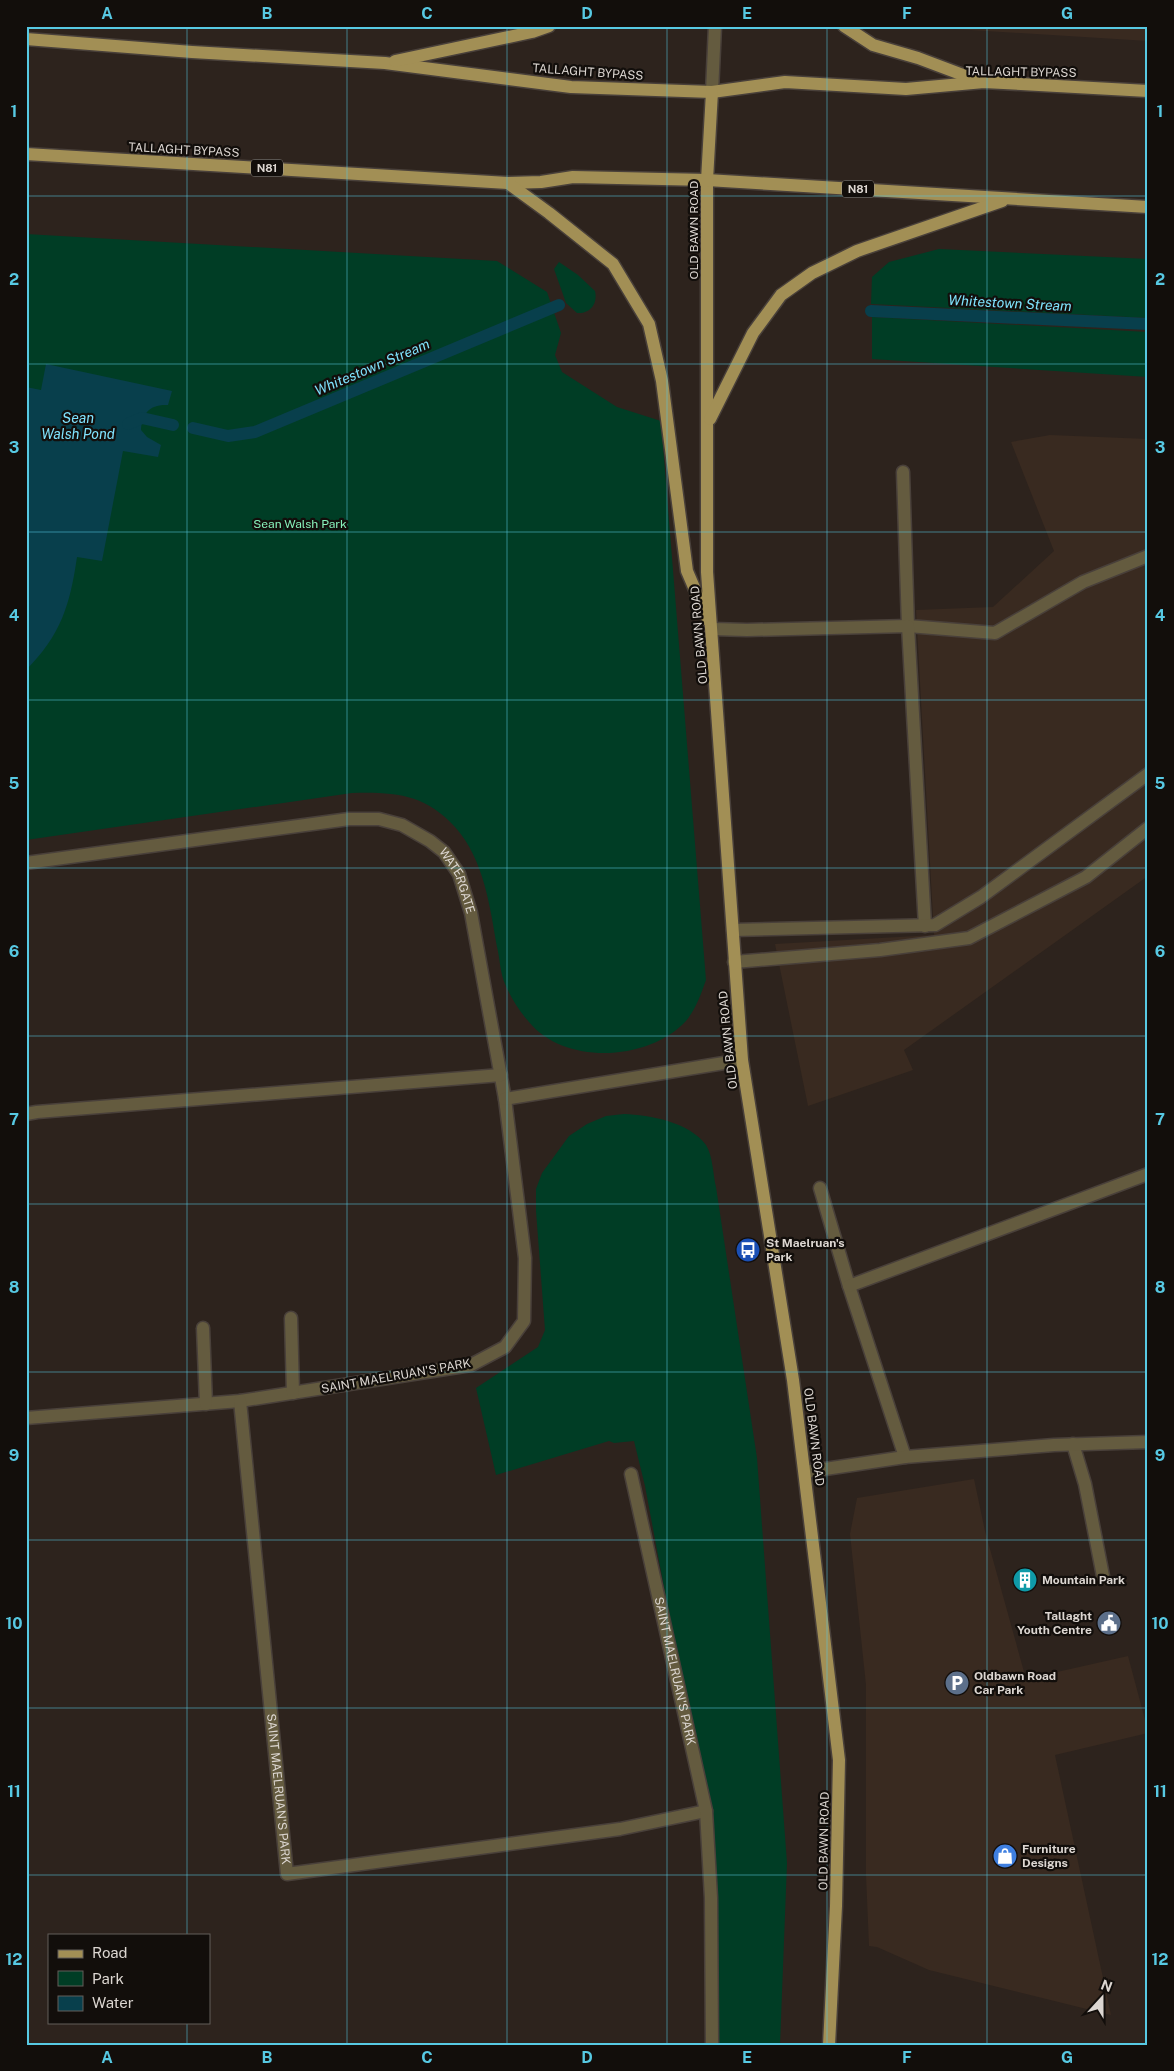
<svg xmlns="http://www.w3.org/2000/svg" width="1174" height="2071" viewBox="0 0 1174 2071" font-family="'Public Sans',sans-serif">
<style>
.built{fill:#392a20}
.green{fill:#003d25}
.water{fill:#083f4c}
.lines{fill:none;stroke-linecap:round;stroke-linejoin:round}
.stream{stroke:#083f4c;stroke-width:12}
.minor-casing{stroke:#49403a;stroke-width:15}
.major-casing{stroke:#49403a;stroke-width:15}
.minor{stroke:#645b3f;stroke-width:12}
.major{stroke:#a28f55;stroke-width:12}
.grid{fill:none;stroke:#57c9e3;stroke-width:1;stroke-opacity:0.55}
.labels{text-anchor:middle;stroke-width:4.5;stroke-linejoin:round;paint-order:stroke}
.shield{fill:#120e0b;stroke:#9f9a96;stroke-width:1}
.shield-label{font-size:11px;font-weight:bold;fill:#dcd6d1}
.street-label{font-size:12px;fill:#dcd6d1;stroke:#120e0b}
.park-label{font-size:12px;fill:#88f2bc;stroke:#120e0b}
.poi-label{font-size:12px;font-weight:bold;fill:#dcd6d1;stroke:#120e0b;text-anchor:start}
.water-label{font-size:14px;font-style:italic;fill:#7fe2fd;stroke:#120e0b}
.neatline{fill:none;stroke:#57c9e3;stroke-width:2}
.grid-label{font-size:16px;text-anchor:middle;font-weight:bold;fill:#57c9e3}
</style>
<rect width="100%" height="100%" fill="#2d231d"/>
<g class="built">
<polygon points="921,26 1148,26 1148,41 922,27"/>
<polygon points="1050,435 1148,439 1148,876 904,1050 913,1070 808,1106 775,944 934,935 916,610 993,607 1054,551 1011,442"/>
<polygon points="974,1479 985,1531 1026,1679 1128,1656 1148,1731 1148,1733 1055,1755 1111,2015 929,1970 877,1947 869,1946 866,1875 866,1685 850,1534 857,1498"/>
</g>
<g class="green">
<path d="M26,234L497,261L547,292L561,333L555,355L562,372L617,407L661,421L706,980C701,994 696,1009 686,1021C649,1061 565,1066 529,1022C519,1011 511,998 505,984C500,973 500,959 497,947C490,907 484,859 455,827C425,794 395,792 352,793L26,840Z"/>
<polygon points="939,249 1148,259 1148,318 871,304 872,277 889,262"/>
<path d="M559,262L578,275L595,291C598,304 590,314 577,313L566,303L554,269Z"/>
<polygon points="872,317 1148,332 1148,377 872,359"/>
<path d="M624,1114C650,1115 689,1122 706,1145C713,1156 713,1175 716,1187L757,1458L787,1863L780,2045H712L706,1811L645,1486L634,1441L614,1443L609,1441L496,1475L476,1388L538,1347L545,1330L536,1211V1189L542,1173L569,1136L587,1124L606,1116Z"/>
</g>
<path class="water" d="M46,364L172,391L168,405C150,404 142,413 141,430L147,437L161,445L158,457L123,451L102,561L77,557C70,605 61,635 26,670V387L41,390Z"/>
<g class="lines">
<g class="stream">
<polyline points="871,311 1148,324"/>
<polyline points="128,424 142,418 173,425"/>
<polyline points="193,428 228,436 255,432 559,305"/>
</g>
<defs>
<g id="minor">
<polyline points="712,92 715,26"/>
<polyline points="903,472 908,626 995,633 1083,582 1148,556"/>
<polyline points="713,629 747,630 908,626 925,926"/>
<path id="s1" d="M26,863L349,819H379L402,825L430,841L444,852L459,874L471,913L505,1099L525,1258L524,1321L505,1347L471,1365L240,1401L26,1418"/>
<polyline points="733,930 935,925 981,897 1148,774"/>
<polyline points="734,962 880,950 969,938 1086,877 1148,828"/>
<polyline points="505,1099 742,1060"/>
<polyline points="26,1114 37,1112 501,1075"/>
<polyline points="820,1188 849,1286 905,1457"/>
<polyline points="849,1286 1148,1174"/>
<polyline points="291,1318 293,1393"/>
<polyline points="203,1328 206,1404"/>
<path id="s2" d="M240,1401L287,1874L620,1829L706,1811"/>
<polyline points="1073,1444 1085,1484 1103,1576"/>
<polyline points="805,1472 905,1457 1054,1445 1148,1442"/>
<path id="s3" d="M631,1474L706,1811L711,1898L712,2045"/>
</g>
<g id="major">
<polyline points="844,26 873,45 918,58 979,81"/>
<polyline points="26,39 192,52 385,63 571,87 712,92 785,82 906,89 984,82 1148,91"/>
<polyline points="395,61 532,32 549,26"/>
<polyline points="712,92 707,180 707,572 742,1060 793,1380 839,1760 836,1906 829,2045"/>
<polyline points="26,154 508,183 541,182 573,177 707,180 1148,207"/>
<polyline points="508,183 549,213 613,264 649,324 662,381 687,571 708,620"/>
<polyline points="710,419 753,333 781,295 812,273 857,251 1002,201"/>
</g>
</defs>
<use href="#minor" class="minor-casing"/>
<use href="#major" class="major-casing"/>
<use href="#minor" class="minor"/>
<use href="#major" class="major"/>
</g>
<path class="grid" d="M187,26V1935M347,26V2045M507,26V2045M667,26V2045M827,26V2045M987,26V2045M26,196H1148M26,364H1148M26,532H1148M26,700H1148M26,868H1148M26,1036H1148M26,1204H1148M26,1372H1148M26,1540H1148M26,1708H1148M26,1875H1148M187,2022V2045"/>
<defs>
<symbol id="bus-disc" viewBox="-11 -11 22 22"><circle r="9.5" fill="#1a4fb4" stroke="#120e0b"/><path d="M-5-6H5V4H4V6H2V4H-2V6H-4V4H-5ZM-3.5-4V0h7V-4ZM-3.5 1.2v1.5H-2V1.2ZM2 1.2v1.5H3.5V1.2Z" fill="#fff"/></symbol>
<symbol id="building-disc" viewBox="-11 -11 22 22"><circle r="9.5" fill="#0f9aa8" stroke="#120e0b"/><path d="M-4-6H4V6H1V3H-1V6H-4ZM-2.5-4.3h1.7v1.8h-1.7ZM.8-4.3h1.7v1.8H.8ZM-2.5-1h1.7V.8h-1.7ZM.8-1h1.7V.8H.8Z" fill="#fff"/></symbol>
<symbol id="civic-disc" viewBox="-11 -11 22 22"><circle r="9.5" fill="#5c6f8a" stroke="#120e0b"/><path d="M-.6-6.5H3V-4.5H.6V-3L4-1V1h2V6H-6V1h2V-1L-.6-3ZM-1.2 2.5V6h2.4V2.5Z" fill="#fff"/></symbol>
<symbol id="parking-disc" viewBox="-11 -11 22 22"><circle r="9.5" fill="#5c6f8a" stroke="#120e0b"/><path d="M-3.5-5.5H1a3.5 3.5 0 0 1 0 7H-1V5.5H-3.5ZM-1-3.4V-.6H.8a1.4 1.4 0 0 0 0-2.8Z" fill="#fff"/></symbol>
<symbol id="shop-disc" viewBox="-11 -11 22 22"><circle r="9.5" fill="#3f7fe0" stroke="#120e0b"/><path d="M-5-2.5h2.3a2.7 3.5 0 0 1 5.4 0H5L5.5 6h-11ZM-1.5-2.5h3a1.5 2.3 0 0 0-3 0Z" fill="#fff"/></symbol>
</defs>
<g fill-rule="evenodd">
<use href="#bus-disc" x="734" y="1236" width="28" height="28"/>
<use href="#building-disc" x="1011" y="1566" width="28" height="28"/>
<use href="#civic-disc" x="1095" y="1609" width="28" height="28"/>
<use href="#parking-disc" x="943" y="1669" width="28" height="28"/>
<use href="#shop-disc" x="991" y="1842" width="28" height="28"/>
</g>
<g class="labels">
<g class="shield">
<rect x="251" y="159.5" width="32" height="17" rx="4"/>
<rect x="842" y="180.5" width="32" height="17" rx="4"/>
</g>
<g class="shield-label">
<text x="267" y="172">N81</text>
<text x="858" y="193">N81</text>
</g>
<g class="street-label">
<text transform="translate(588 72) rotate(4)" y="4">TALLAGHT BYPASS</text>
<text transform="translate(1021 72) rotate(1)" y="4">TALLAGHT BYPASS</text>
<text transform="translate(184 150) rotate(3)" y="4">TALLAGHT BYPASS</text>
<text transform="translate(694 230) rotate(-90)" y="4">OLD BAWN ROAD</text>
<text transform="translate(699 635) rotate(-95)" y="4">OLD BAWN ROAD</text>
<text dy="4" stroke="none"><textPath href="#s1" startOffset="462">WATERGATE</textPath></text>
<text transform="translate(728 1040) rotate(-96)" y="4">OLD BAWN ROAD</text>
<text transform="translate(396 1376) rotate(-10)" y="4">SAINT MAELRUAN'S PARK</text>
<text transform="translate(814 1437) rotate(83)" y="4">OLD BAWN ROAD</text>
<text dy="4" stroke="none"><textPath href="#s3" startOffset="202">SAINT MAELRUAN'S PARK</textPath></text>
<text dy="4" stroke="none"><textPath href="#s2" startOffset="390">SAINT MAELRUAN'S PARK</textPath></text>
<text transform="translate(824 1841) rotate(-89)" y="4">OLD BAWN ROAD</text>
</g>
<g class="park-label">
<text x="300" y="528">Sean Walsh Park</text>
</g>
<g class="poi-label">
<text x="766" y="1247">St Maelruan's<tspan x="766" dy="14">Park</tspan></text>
<text x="1042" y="1584">Mountain Park</text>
<text x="1092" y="1620" text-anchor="end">Tallaght<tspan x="1092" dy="14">Youth Centre</tspan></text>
<text x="974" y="1680">Oldbawn Road<tspan x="974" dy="14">Car Park</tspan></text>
<text x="1022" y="1853">Furniture<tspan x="1022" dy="14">Designs</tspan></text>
</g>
<g class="water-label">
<text transform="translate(1010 303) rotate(3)" y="5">Whitestown Stream</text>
<text transform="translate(372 367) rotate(-23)" y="5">Whitestown Stream</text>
<text x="78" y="423">Sean<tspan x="78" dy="16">Walsh Pond</tspan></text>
</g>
</g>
<rect width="1174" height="2071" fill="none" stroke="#120e0b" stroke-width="55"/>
<rect x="48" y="1934" width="162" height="90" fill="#120e0b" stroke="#635e5a"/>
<rect x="58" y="1950" width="25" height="8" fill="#a28f55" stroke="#635e5a"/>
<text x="92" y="1958" font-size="15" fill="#dcd6d1">Road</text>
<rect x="58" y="1971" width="25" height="15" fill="#003d25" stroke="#635e5a"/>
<text x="92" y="1984" font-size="15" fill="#dcd6d1">Park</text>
<rect x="58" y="1996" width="25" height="15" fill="#083f4c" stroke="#635e5a"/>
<text x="92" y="2008" font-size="15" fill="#dcd6d1">Water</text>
<g transform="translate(1102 1998) rotate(21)" stroke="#120e0b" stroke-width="4" paint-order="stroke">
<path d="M0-4L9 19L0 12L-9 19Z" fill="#dcd6d1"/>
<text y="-8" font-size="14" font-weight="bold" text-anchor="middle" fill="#dcd6d1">N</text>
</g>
<rect x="28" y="28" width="1118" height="2016" class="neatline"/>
<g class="grid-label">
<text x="107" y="19">A</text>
<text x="267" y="19">B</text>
<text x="427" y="19">C</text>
<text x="587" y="19">D</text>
<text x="747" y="19">E</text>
<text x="907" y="19">F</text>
<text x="1067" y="19">G</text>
<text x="14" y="117">1</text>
<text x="1160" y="117">1</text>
<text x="14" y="285">2</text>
<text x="1160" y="285">2</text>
<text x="14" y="453">3</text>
<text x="1160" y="453">3</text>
<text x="14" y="621">4</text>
<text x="1160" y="621">4</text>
<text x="14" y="789">5</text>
<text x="1160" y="789">5</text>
<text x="14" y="957">6</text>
<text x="1160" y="957">6</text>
<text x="14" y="1125">7</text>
<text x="1160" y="1125">7</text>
<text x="14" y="1293">8</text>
<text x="1160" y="1293">8</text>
<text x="14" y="1461">9</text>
<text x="1160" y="1461">9</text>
<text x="14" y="1629">10</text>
<text x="1160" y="1629">10</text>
<text x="14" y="1797">11</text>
<text x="1160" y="1797">11</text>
<text x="14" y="1965">12</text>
<text x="1160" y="1965">12</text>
<text x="107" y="2063">A</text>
<text x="267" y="2063">B</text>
<text x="427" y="2063">C</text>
<text x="587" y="2063">D</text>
<text x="747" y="2063">E</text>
<text x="907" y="2063">F</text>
<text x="1067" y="2063">G</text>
</g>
</svg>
